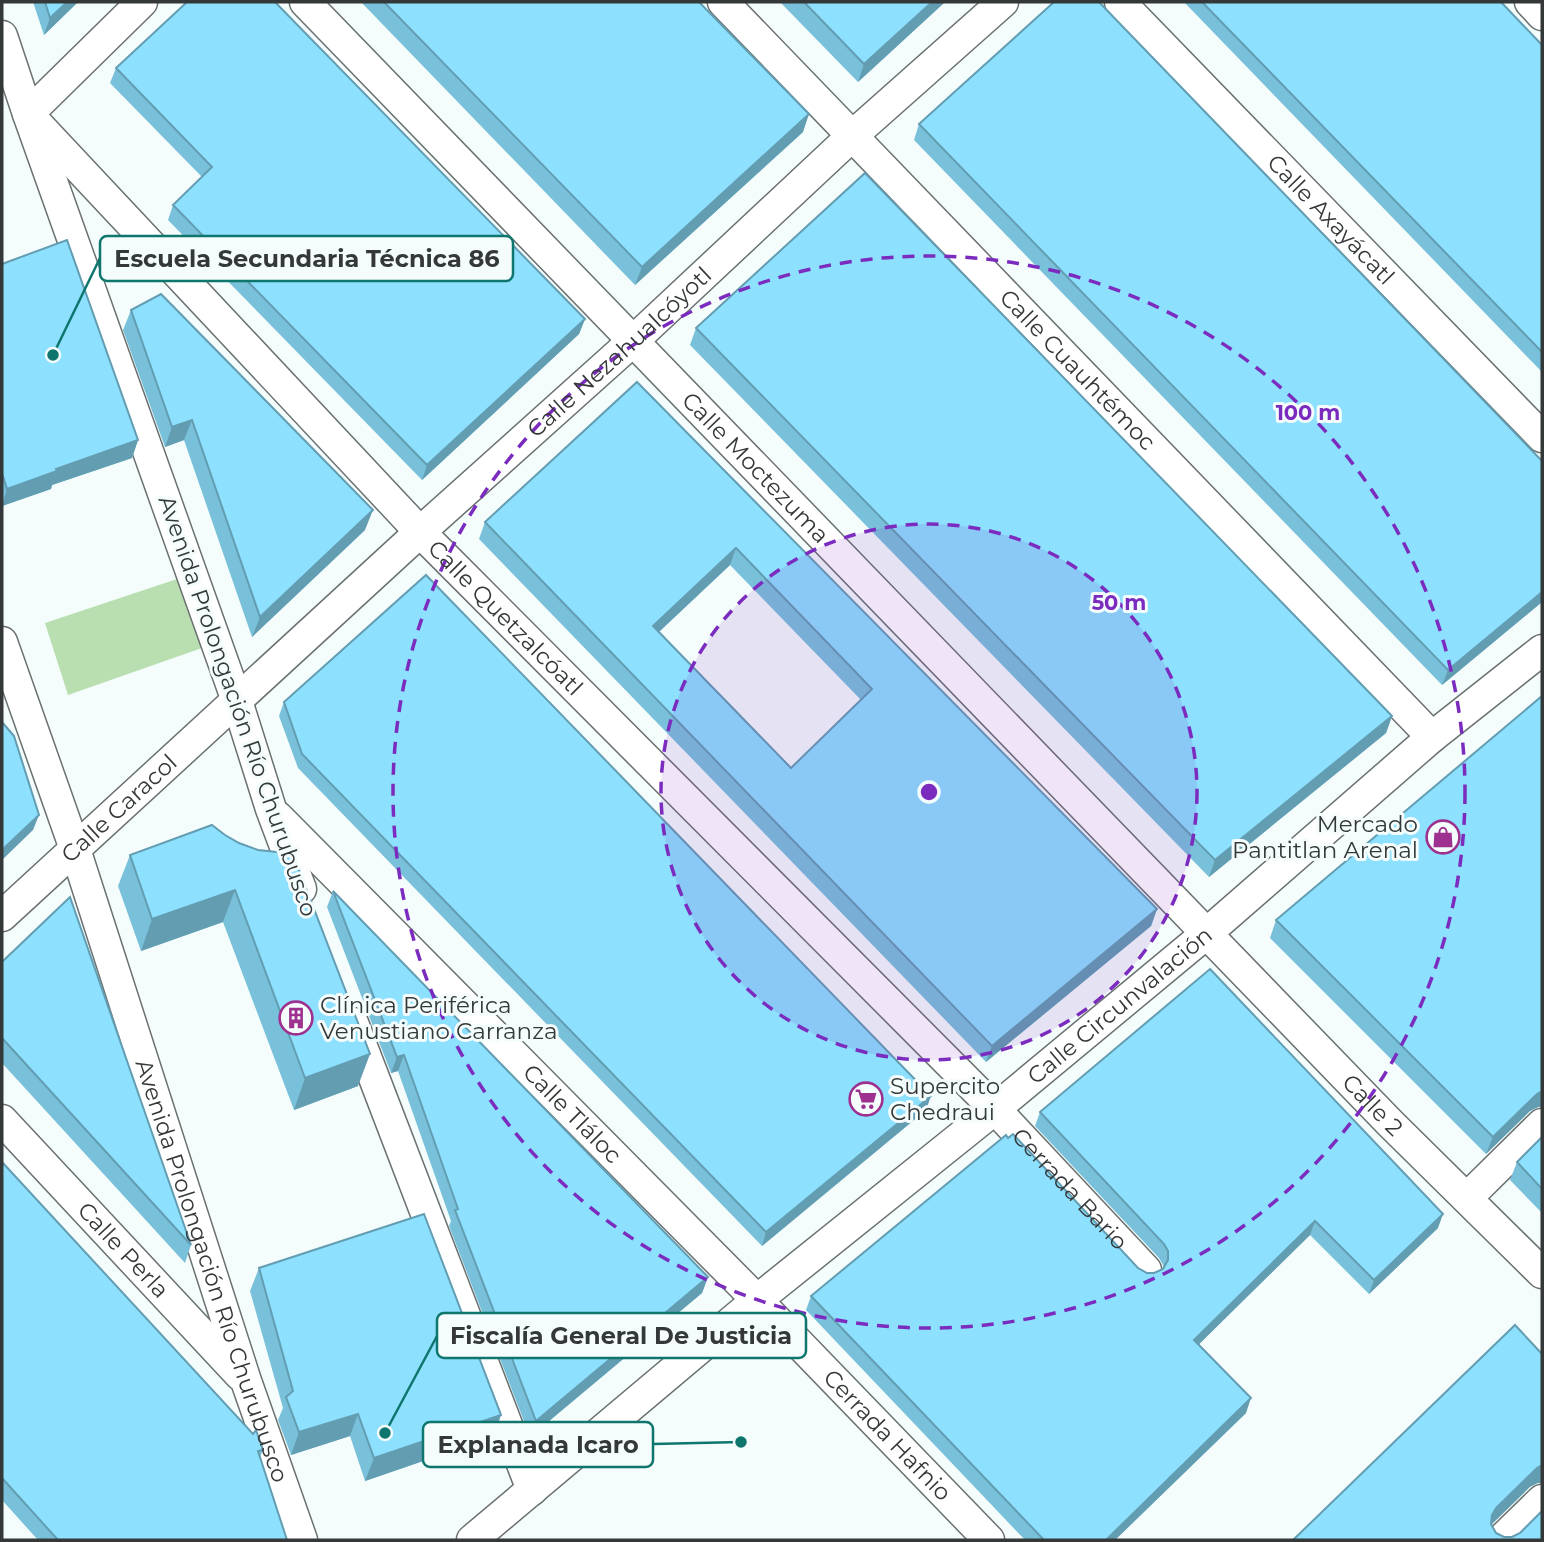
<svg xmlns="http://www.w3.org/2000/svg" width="1544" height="1542" viewBox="0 0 1544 1542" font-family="Montserrat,sans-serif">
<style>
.garden{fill:#b9dfb1}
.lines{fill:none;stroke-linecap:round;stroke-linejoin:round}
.street-casing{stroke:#6a7170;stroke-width:33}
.street{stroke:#fff;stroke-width:30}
.wall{fill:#79c1da;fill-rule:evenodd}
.shaded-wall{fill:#639db2}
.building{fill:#8de0fe;stroke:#639db2;stroke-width:2;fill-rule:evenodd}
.ring{fill:none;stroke:#7b2cbf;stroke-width:3.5;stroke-dasharray:12 9}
.labels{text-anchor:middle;stroke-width:6;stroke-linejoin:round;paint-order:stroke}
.street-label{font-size:23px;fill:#353838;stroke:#f4fcfc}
.poi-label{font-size:23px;fill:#353838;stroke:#f4fcfc;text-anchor:start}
.centre{fill:#7b2cbf;stroke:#f4fcfc;stroke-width:3.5}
.ring-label{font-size:21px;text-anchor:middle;font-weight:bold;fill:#7b2cbf;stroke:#f4fcfc;stroke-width:6;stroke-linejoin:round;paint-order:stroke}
.leader{fill:none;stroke:#0f766e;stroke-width:2.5}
.callout-dot{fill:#0f766e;stroke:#f4fcfc;stroke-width:2.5}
.callout{fill:#f4fcfc;stroke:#0f766e;stroke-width:2.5}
.callout-label{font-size:24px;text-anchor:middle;font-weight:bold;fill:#353838}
</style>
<rect width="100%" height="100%" fill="#f4fcfc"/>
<polygon class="garden" points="177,579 202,648 68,695 45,623"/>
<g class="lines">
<defs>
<g id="street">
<path id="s1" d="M142,2L28,114L420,532L995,1109L1146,1270"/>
<path id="s2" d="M305,2L1390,1123L1542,1273"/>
<path id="s3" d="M723,2L1432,737"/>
<path id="s4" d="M1120,2L1542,437"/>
<polyline points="1530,2 1542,15"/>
<polyline points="2,36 28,114 237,701 271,809 301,889"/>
<path id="s5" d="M2,642L75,849L246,1381L302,1540"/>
<path id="s6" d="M278,817L757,1300L989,1540"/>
<path id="s7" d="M2,916L420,532L633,341L852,136L1003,2"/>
<polyline points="353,1023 532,1490"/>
<path id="s8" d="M2,1120L240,1375"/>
<polyline points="1467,1198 1542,1124"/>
<path id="s9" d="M472,1540L757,1300L995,1109L1207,933L1432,737L1542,650"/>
<polyline points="1501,1540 1542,1500"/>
</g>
</defs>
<use href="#street" class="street-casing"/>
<use href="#street" class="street"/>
</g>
<g class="wall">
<polygon points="33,2 78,2 44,35"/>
<polygon points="361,2 699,2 803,132 635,285"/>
<polygon points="780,2 945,2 858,82"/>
<polygon points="1184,2 1501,2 1542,45 1542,372"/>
<polygon points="116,68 585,319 579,334 422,480 168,220 173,205 202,177 110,83"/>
<polygon points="919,124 1542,461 1542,602 1442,685 914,140"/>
<polygon points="2,264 138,440 132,458 52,485 51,489 2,506"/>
<polygon points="131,310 365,530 252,637 184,440 165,447 123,330"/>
<polygon points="696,328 1392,716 1386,733 1209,877 690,345"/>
<path d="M637,382L1157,909L1151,926L986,1062L479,539L485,522ZM730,565L861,700L791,768L659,632Z"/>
<polygon points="1542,696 1542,1107 1538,1107 1530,1111 1486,1154 1270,938 1276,920"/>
<polygon points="284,702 926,1110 762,1246 298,768 279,716"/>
<polygon points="212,825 358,1086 294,1110 223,922 141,951 118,886 130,855"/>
<polygon points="333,891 708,1277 702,1293 530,1437 449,1226 451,1221 398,1071 391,1073 327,907"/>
<polygon points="2,962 191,1245 185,1263 2,1063"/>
<polygon points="1040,1112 1438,1228 1369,1294 1310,1235 1199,1344 1246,1413 1115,1540 1025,1540 806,1310 811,1296 1138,1268 1147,1273 1154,1273 1163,1269 1163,1265 1159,1258 1035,1126"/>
<polygon points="1542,1137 1542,1213 1510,1180 1517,1162"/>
<polygon points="2,1162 263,1450 260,1457 287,1540 38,1540 2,1500"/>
<polygon points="259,1268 501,1415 493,1437 365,1481 350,1436 291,1455 278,1420 283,1408 250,1291"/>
</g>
<g class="shaded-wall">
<polygon points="67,2 78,2 44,35 50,18"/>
<polygon points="932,2 945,2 858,82 864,64"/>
<polygon points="809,114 803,132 635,285 642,267"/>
<polygon points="585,319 579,334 422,480 427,465"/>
<polygon points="192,420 184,440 165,447 172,427"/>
<polygon points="138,440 132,458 52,485 51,489 2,506 7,489 56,469"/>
<polygon points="373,510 365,530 252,637 260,617"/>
<polygon points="736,548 730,565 647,643 653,626"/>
<polygon points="1542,592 1542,602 1442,685 1448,670"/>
<polygon points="1392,716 1386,733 1209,877 1215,860"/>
<polygon points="39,815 33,830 2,860 2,850"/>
<polygon points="235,890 223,922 141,951 152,919"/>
<polygon points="1157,909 1151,926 986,1062 992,1046"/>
<polygon points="370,1054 358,1086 294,1110 305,1078"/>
<polygon points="404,1055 398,1071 391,1073 397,1057"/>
<polygon points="1542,1091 1542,1107 1538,1107 1530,1111 1486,1154 1493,1137 1537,1094"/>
<polygon points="931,1096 926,1110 762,1246 766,1232"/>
<polygon points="1443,1214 1438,1228 1369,1294 1374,1280"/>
<polygon points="1315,1221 1310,1235 1189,1354 1194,1340"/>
<polygon points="708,1277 702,1293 530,1437 536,1421"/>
<polygon points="1251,1398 1246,1413 1115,1540 1106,1540"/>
<polygon points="358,1414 350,1436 291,1455 299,1432"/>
<polygon points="501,1415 493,1437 365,1481 374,1458"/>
<polygon points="1542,1465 1542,1483 1538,1483 1530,1487 1488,1528 1492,1515 1496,1508 1537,1468"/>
</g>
<g class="building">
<polygon points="45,2 67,2 50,18"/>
<polygon points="187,2 275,2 585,319 427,465 173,205 212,167 116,68"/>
<polygon points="384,2 699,2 809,114 642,267"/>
<polygon points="804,2 932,2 864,64"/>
<polygon points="1054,2 1099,2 1542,461 1542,592 1448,670 919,124"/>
<polygon points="1202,2 1501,2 1542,45 1542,352"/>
<polygon points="865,173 1392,716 1215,860 696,328"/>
<polygon points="67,240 138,440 56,469 57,471 7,489 2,473 2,264"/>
<polygon points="161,294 373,510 260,617 192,420 172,427 131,310"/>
<path d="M637,382L1157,909L992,1046L485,522ZM736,548L872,689L791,768L653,626Z"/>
<polygon points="426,575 931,1096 766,1232 302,754 284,702"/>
<polygon points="1542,696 1542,1091 1537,1094 1493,1137 1276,920"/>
<polygon points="2,722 14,736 39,815 2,850"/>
<polygon points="212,825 225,835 239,843 258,850 277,852 292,852 370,1054 305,1078 235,890 152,919 130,855"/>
<polygon points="333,891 708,1277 536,1421 455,1210 458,1209 404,1055 397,1057"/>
<polygon points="70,897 191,1245 2,1038 2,962"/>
<polygon points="1210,969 1443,1214 1374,1280 1315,1221 1194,1340 1251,1398 1106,1540 1044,1540 811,1296 1006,1135 1008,1138 1013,1134 1138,1268 1147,1273 1154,1273 1163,1269 1168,1260 1168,1251 1164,1244 1040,1112"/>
<polygon points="1542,1137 1542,1189 1517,1162"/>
<polygon points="2,1162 253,1434 256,1430 263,1450 258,1451 287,1540 58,1540 2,1478"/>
<polygon points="424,1214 501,1415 374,1458 358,1414 299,1432 286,1397 293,1391 259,1268"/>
<polygon points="1515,1325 1542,1354 1542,1465 1537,1468 1496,1508 1492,1515 1491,1524 1496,1533 1504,1537 1512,1537 1520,1533 1542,1511 1542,1540 1293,1540"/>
</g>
<circle cx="929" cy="792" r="268" fill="#7b2cbf" fill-opacity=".12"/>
<g class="ring">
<circle cx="929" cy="792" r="268"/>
<circle cx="929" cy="792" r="536"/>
</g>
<defs>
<symbol id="shop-ring" viewBox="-11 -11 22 22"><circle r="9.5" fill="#f4fcfc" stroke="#9e308f" stroke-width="1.5"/><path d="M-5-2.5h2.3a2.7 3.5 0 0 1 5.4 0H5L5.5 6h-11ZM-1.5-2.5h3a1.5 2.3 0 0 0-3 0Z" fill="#9e308f"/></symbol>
<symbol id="building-ring" viewBox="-11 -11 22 22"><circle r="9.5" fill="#f4fcfc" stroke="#9e308f" stroke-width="1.5"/><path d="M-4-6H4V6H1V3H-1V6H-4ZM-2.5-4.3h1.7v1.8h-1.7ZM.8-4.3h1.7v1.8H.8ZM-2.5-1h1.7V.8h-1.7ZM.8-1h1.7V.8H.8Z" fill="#9e308f"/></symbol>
<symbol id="supermarket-ring" viewBox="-11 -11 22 22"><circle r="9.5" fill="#f4fcfc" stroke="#9e308f" stroke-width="1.5"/><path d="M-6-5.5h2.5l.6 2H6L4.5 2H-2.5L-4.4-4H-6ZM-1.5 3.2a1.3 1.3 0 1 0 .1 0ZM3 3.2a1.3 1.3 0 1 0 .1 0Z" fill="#9e308f"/></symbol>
</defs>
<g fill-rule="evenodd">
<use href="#shop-ring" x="1424" y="818" width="38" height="38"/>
<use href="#building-ring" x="277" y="999" width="38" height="38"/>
<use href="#supermarket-ring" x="847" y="1080" width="38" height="38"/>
</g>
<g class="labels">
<g class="street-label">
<text dy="8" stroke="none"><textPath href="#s4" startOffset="303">Calle Axayácatl</textPath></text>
<text dy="8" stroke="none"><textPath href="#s7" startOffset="836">Calle Nezahualcóyotl</textPath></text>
<text dy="8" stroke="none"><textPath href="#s3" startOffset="511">Calle Cuauhtémoc</textPath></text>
<text dy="8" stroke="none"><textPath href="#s2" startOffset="648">Calle Moctezuma</textPath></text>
<text dy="8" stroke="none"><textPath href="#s1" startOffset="854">Calle Quetzalcóatl</textPath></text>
<text transform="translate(238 706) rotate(71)" y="8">Avenida Prolongación Río Churubusco</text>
<text dy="8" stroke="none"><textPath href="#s7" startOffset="159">Calle Caracol</textPath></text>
<text dy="8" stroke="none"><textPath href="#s9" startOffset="840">Calle Circunvalación</textPath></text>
<text dy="8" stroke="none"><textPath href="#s2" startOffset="1535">Calle 2</textPath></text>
<text dy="8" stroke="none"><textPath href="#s6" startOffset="418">Calle Tláloc</textPath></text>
<text dy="8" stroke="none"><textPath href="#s1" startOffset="1657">Cerrada Bario</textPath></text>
<text dy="8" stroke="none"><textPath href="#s8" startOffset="178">Calle Perla</textPath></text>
<text dy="8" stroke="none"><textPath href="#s5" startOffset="663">Avenida Prolongación Río Churubusco</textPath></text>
<text dy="8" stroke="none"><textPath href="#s6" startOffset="868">Cerrada Hafnio</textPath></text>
</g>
<g class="poi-label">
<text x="1418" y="832" text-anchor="end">Mercado<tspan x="1418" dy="26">Pantitlan Arenal</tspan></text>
<text x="320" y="1013">Clínica Periférica<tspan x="320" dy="26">Venustiano Carranza</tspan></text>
<text x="890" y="1094">Supercito<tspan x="890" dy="26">Chedraui</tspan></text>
</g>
</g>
<circle cx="929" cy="792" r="10" class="centre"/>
<g class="ring-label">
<text x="1308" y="420">100 m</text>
<text x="1119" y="610">50 m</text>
</g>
<path class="leader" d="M53 355L100 258M385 1433L437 1336M741 1442L653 1444"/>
<g class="callout-dot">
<circle cx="53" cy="355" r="7"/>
<circle cx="385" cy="1433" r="7"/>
<circle cx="741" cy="1442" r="7"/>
</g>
<g class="callout">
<rect x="100" y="236" width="413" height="45" rx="7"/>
<rect x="437" y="1313" width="369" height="45" rx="7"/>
<rect x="423" y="1422" width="230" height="45" rx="7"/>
</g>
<g class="callout-label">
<text x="307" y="267">Escuela Secundaria Técnica 86</text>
<text x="621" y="1344">Fiscalía General De Justicia</text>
<text x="538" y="1453">Explanada Icaro</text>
</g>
<rect width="1544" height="1542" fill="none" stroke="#353838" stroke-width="7"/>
</svg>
